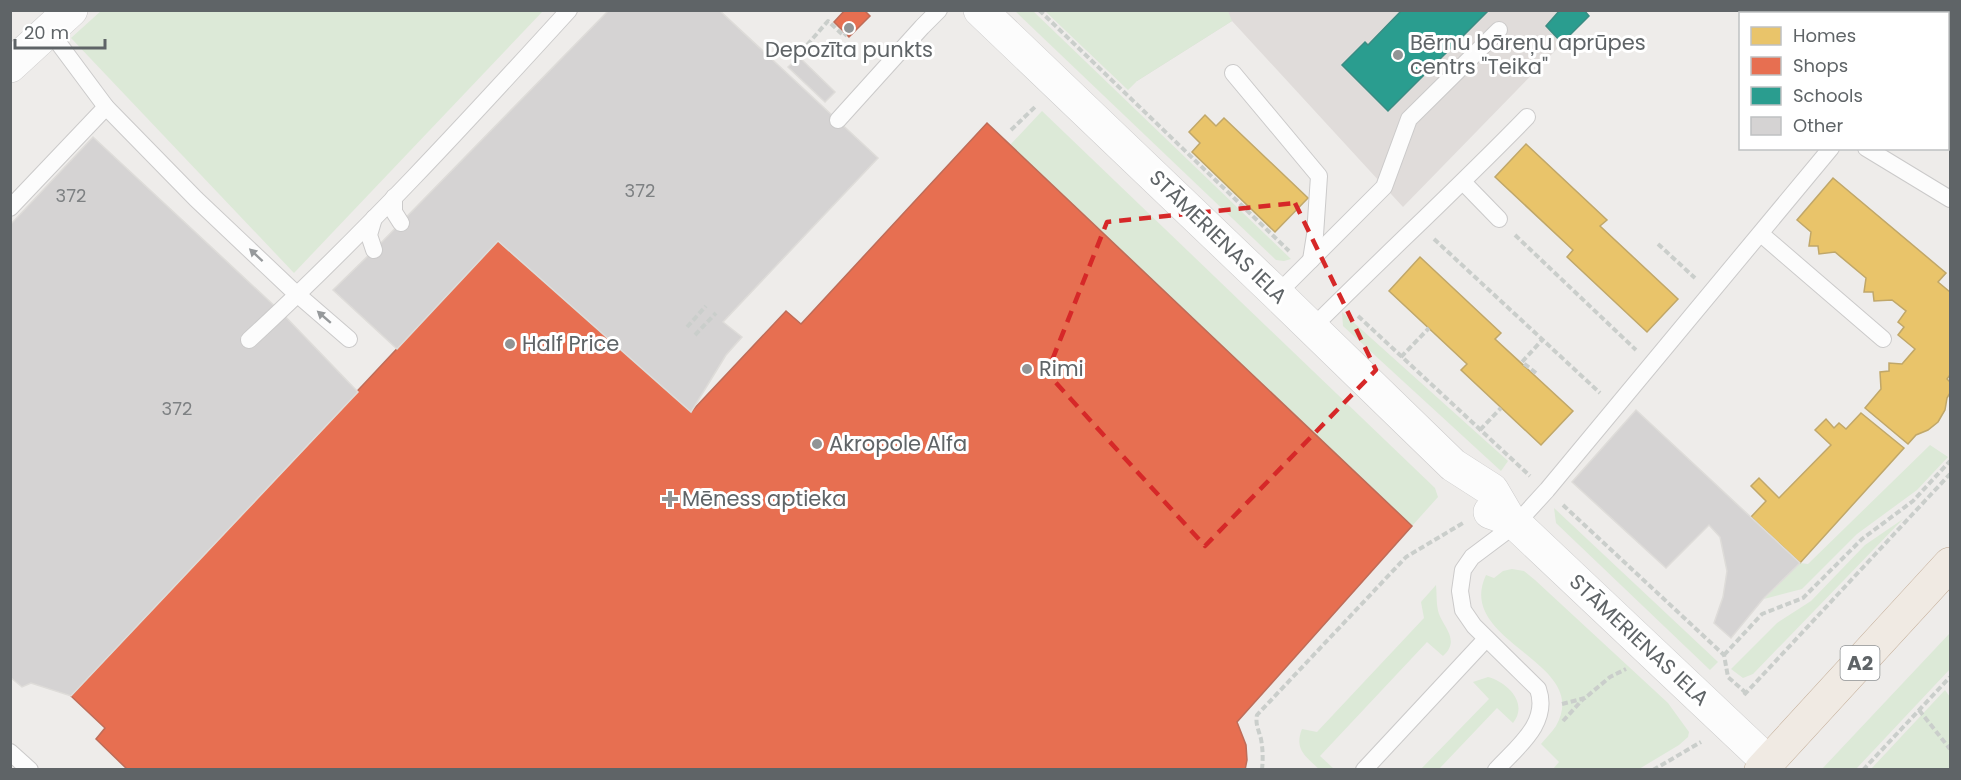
<svg xmlns="http://www.w3.org/2000/svg" width="1961" height="780" viewBox="0 0 1961 780" font-family="Poppins,sans-serif">
<style>
.education{fill:#e0dcda}
.green{fill:#dce9d7}
.homes{fill:#e9c46a;stroke:#c0a769;stroke-width:1.5}
.shops{fill:#e76f51;stroke:#be6c58;stroke-width:1.5}
.schools{fill:#2a9d8f;stroke:#3a8c83;stroke-width:1.5}
.building{fill:#d5d3d3;stroke:#dedcd9;stroke-width:1.5}
.lines{fill:none;stroke-linecap:round;stroke-linejoin:round}
.lane-casing{stroke:#cbcaca;stroke-width:18}
.street-casing{stroke:#cbcaca;stroke-width:34}
.highway-casing{stroke:#c4ae99;stroke-width:34}
.path{stroke:#cacecb;stroke-width:4;stroke-dasharray:6 3;stroke-linecap:butt}
.lane{stroke:#fcfcfc;stroke-width:16}
.street{stroke:#fcfcfc;stroke-width:33}
.highway{stroke:#f0eae3;stroke-width:33}
.oneway{fill:#96999b}
.marked{fill:none;stroke:#d62828;stroke-width:4.5;stroke-dasharray:12 8;stroke-linejoin:round}
.poi-dot{fill:#919495;stroke:#fff;stroke-width:2}
.labels{text-anchor:middle;stroke-width:6;stroke-linejoin:round;paint-order:stroke}
.number-label{font-size:18px;fill:#7e8183}
.shield{fill:#fff;stroke:#8f9295;stroke-width:1.5}
.shield-label{font-size:20px;font-weight:bold;fill:#5f6467}
.poi-label{font-size:21px;fill:#5f6467;stroke:#fff;text-anchor:start}
.street-label{font-size:21px;fill:#5f6467;stroke:#fff}
</style>
<rect width="100%" height="100%" fill="#eeecea"/>
<polygon class="education" points="1584,10 1589,16 1403,207 1232,21 1137,81 1061,11"/>
<g class="green">
<polygon points="102,10 543,10 543,11 294,273 71,38"/>
<polygon points="1015,11 1033,11 1291,259 1284,261 1276,260"/>
<polygon points="1045,11 1228,11 1232,21 1137,81 1128,90"/>
<polygon points="1042,111 1435,488 1438,497 1412,526 1010,145"/>
<polygon points="1342,312 1508,461 1501,471 1343,326"/>
<polygon points="1930,445 1948,457 1917,490 1857,534 1802,589 1764,599 1800,563 1808,564"/>
<polygon points="1554,508 1718,662 1710,670 1556,523"/>
<polygon points="1903,519 1753,674 1743,678 1731,669 1777,623 1811,601 1865,545"/>
<path d="M1512,569L1524,571L1535,580L1668,703L1689,732L1688,737L1679,745L1639,769H1553L1559,762L1541,744C1546,738 1552,732 1556,726C1593,661 1454,643 1486,575L1494,578L1503,571Z"/>
<path d="M1436,585C1437,595 1436,605 1439,614C1445,629 1460,641 1443,656L1427,642L1320,756L1334,769H1319C1305,756 1294,749 1302,729L1317,732L1424,618L1421,602Z"/>
<polygon points="1950,633 1950,669 1856,769 1822,769"/>
<path d="M1488,677C1507,682 1529,703 1513,723L1497,708L1439,769H1421L1489,699L1473,682Z"/>
<polygon points="1945,690 1950,697 1950,769 1871,769"/>
</g>
<g class="homes">
<polygon points="1205,115 1216,126 1224,118 1308,198 1275,232 1192,152 1200,143 1189,132"/>
<polygon points="1526,144 1607,220 1600,226 1678,299 1647,332 1567,257 1573,250 1495,177"/>
<polygon points="1833,178 1946,273 1938,282 1950,292 1950,375 1947,379 1950,382 1950,393 1947,398 1945,410 1938,422 1928,430 1916,435 1908,444 1865,408 1881,389 1880,372 1889,371 1889,363 1902,364 1915,349 1898,335 1904,327 1898,322 1906,311 1892,300 1874,301 1873,292 1864,292 1866,278 1835,252 1819,254 1818,246 1809,246 1811,232 1797,220"/>
<polygon points="1420,257 1501,333 1495,339 1573,411 1541,445 1461,370 1467,364 1389,291"/>
<polygon points="1861,413 1904,448 1800,563 1751,517 1766,501 1751,486 1759,478 1779,498 1831,445 1815,430 1826,419 1834,428 1839,423 1846,429"/>
</g>
<g class="shops">
<polygon points="845,10 864,10 870,16 849,37 834,22"/>
<polygon points="987,123 1412,526 1237,722 1246,745 1247,760 1245,770 128,770 96,739 105,728 71,696 498,241 691,412 786,311 801,324"/>
</g>
<g class="schools">
<polygon points="1402,10 1489,10 1388,111 1342,65 1365,42 1368,45"/>
<polygon points="1560,10 1584,10 1589,16 1562,43 1546,26"/>
</g>
<g class="building">
<polygon points="609,10 719,10 878,158 723,322 742,337 726,355 691,412 498,241 397,349 333,290 374,250"/>
<polygon points="799,57 835,92 825,102 788,67"/>
<polygon points="93,137 280,311 358,392 71,696 31,683 22,687 10,677 10,225"/>
<polygon points="1636,410 1800,563 1763,599 1731,638 1714,623 1723,597 1727,571 1720,537 1709,525 1666,568 1572,482"/>
</g>
<g class="lines">
<defs>
<g id="lane">
<polyline points="48,29 106,107 196,199 290,288 349,339"/>
<polyline points="1233,73 1319,176 1315,235 1311,260"/>
<polyline points="838,120 922,27 939,10"/>
<polyline points="1866,148 1950,199"/>
<polyline points="1463,182 1499,219"/>
<polyline points="394,197 394,212 401,223"/>
<polyline points="10,208 106,107"/>
<polyline points="374,218 369,235 374,250"/>
<polyline points="1761,234 1883,339"/>
<polyline points="1277,294 1384,187 1409,119 1499,30"/>
<path d="M1312,328C1383,257 1457,189 1527,117"/>
<path d="M249,340C362,236 466,123 569,10"/>
<polyline points="10,752 30,770"/>
<polyline points="1364,770 1486,639"/>
<path d="M1496,770C1517,747 1550,723 1538,689L1474,626L1463,610L1460,591L1463,570L1472,557L1516,524L1547,490L1831,148"/>
</g>
<g id="street">
<polyline points="980,10 1277,294 1453,465 1492,490 1509,519"/>
<polyline points="10,66 71,10"/>
<polyline points="1490,512 1509,519 1516,524 1768,762"/>
</g>
<polyline id="highway" points="1761,770 1950,564"/>
</defs>
<use href="#lane" class="lane-casing"/>
<use href="#street" class="street-casing"/>
<use href="#highway" class="highway-casing"/>
<g class="path">
<polyline points="1039,10 1289,251"/>
<polyline points="1858,14 1861,10"/>
<polyline points="807,45 828,21 844,36 846,34"/>
<polyline points="1011,130 1035,107"/>
<polyline points="1515,235 1636,350"/>
<polyline points="1434,239 1600,393"/>
<polyline points="1658,244 1695,278"/>
<polyline points="1358,316 1530,476"/>
<polyline points="687,327 706,306"/>
<polyline points="695,335 716,313"/>
<polyline points="1401,357 1429,328"/>
<polyline points="1536,373 1522,362 1543,339"/>
<polyline points="1480,430 1501,408"/>
<polyline points="1563,505 1724,655 1728,677 1746,693"/>
<polyline points="1724,655 1762,614 1803,598 1862,539 1913,501 1950,461"/>
<polyline points="1744,695 1950,474"/>
<polyline points="1562,704 1585,698 1610,677 1626,669"/>
<polyline points="1919,710 1950,749"/>
<polyline points="1563,721 1584,698"/>
<path d="M1262,770C1263,759 1263,750 1261,739C1259,731 1255,724 1257,715L1406,557L1463,523"/>
<polyline points="1653,770 1701,742"/>
<polyline points="1863,770 1950,677"/>
</g>
<use href="#lane" class="lane"/>
<use href="#street" class="street"/>
<use href="#highway" class="highway"/>
</g>
<defs><path id="oneway-solid" d="M-6-.8H1V-3.2L6.5 0L1 3.2V.8H-6Z" transform="scale(1.5)"/></defs>
<g class="oneway">
<use href="#oneway-solid" transform="translate(256 255) rotate(-137)"/>
<use href="#oneway-solid" transform="translate(324 317) rotate(-139)"/>
</g>
<path class="marked" d="M1295,203L1376,370L1205,546L1047,373L1107,222Z"/>
<g class="poi-dot">
<circle cx="849" cy="28" r="6"/>
<circle cx="1398" cy="55" r="6"/>
<circle cx="510" cy="344" r="6"/>
<circle cx="1027" cy="369" r="6"/>
<circle cx="817" cy="444" r="6"/>
<path d="M667 490h6v6h6v6h-6v6h-6v-6h-6v-6h6z"/>
</g>
<g class="labels">
<g class="number-label">
<text x="640" y="197">372</text>
<text x="71" y="202">372</text>
<text x="177" y="415">372</text>
</g>
<rect class="shield" x="1840.5" y="646" width="39" height="34" rx="4.5"/>
<g class="shield-label">
<text x="1860" y="670">A2</text>
</g>
<g class="poi-label">
<text x="1410" y="50">Bērnu bāreņu aprūpes<tspan x="1410" dy="24">centrs "Teika"</tspan></text>
<text x="849" y="57" text-anchor="middle">Depozīta punkts</text>
<text x="522" y="351">Half Price</text>
<text x="1039" y="376">Rimi</text>
<text x="829" y="451">Akropole Alfa</text>
<text x="682" y="506">Mēness aptieka</text>
</g>
<g class="street-label">
<text transform="translate(1218 237) rotate(44)" y="7">STĀMERIENAS IELA</text>
<text transform="translate(1639 640) rotate(43)" y="7">STĀMERIENAS IELA</text>
</g>
</g>
<rect width="1961" height="780" fill="none" stroke="#5f6467" stroke-width="24"/>
<rect x="1739" y="12" width="210" height="138" fill="#ffffff" stroke="#bfc1c2" stroke-width="1.5"/>
<rect x="1751" y="27" width="30" height="18" fill="#e9c46a" stroke="#bfc1c2" stroke-width="1.5"/>
<text x="1793" y="42" font-size="18" fill="#5f6467">Homes</text>
<rect x="1751" y="57" width="30" height="18" fill="#e76f51" stroke="#bfc1c2" stroke-width="1.5"/>
<text x="1793" y="72" font-size="18" fill="#5f6467">Shops</text>
<rect x="1751" y="87" width="30" height="18" fill="#2a9d8f" stroke="#bfc1c2" stroke-width="1.5"/>
<text x="1793" y="102" font-size="18" fill="#5f6467">Schools</text>
<rect x="1751" y="117" width="30" height="18" fill="#d5d3d3" stroke="#bfc1c2" stroke-width="1.5"/>
<text x="1793" y="132" font-size="18" fill="#5f6467">Other</text>
<path d="M15 39v9h90v-9" fill="none" stroke="#5f6467" stroke-width="3"/>
<text x="24" y="39" font-size="18" fill="#5f6467" stroke="#ffffff" stroke-width="4.5" paint-order="stroke">20 m</text>
</svg>
